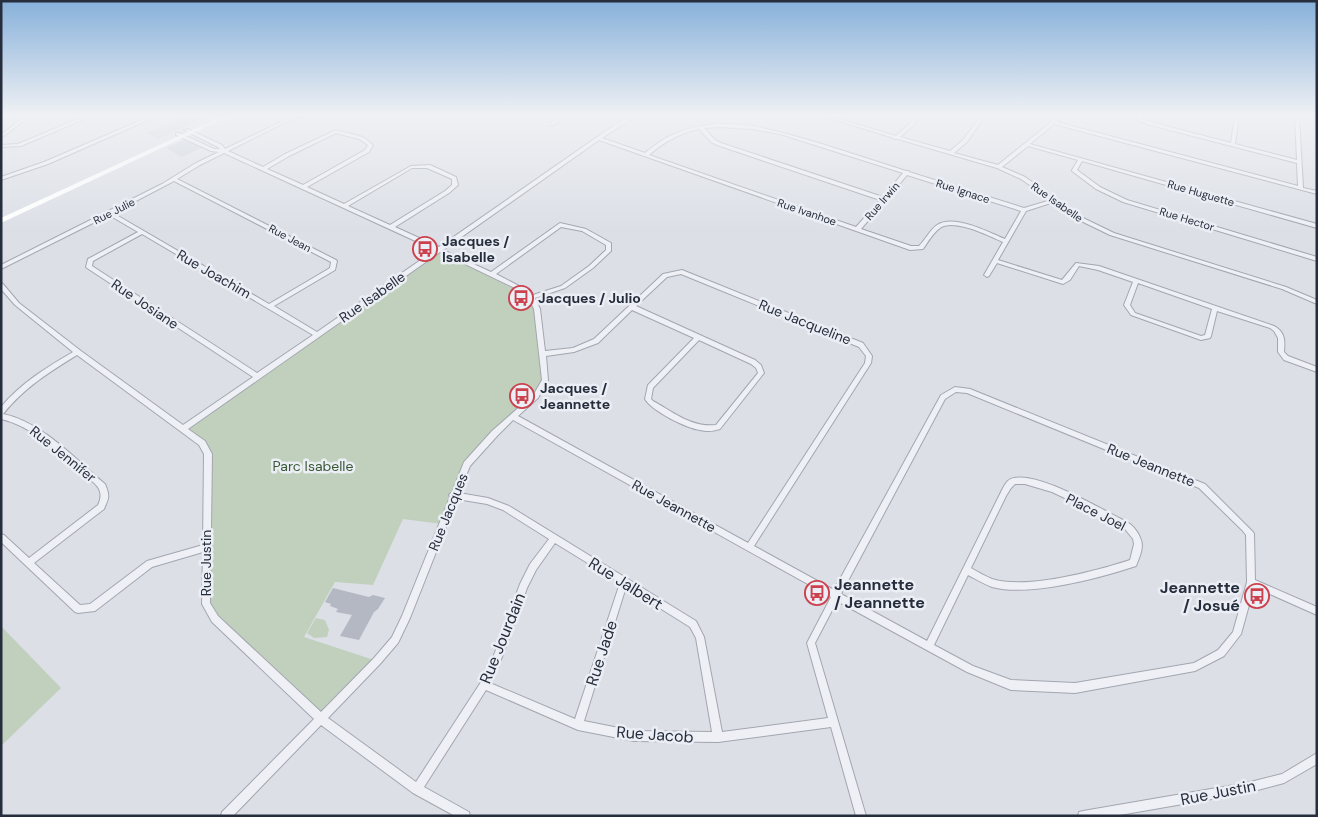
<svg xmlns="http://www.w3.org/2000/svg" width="1318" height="817" viewBox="0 0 1318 817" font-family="'DM Sans',sans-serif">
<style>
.built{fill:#caced8}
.green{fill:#c1d0bd}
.building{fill:#b3b8c3}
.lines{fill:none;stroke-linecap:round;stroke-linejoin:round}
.street-casing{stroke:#a2a6b0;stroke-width:2}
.street{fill:#eff0f5;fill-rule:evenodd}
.secondary{fill:#fff;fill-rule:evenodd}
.labels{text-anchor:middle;stroke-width:5;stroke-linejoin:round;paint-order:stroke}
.far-street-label{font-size:11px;fill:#262d3c;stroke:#ebeef4}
.poi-label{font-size:14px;font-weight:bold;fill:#262d3c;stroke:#ebeef4;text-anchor:start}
.street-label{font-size:14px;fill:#262d3c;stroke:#ebeef4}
.park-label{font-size:14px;fill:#385734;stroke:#ebeef4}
.near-street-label{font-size:16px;fill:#262d3c;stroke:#ebeef4}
.near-poi-label{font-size:16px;font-weight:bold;fill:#262d3c;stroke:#ebeef4;text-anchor:start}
</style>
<rect width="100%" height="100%" fill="#dcdfe6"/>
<g class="built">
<polygon points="185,116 208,116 158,139 147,133"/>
<polygon points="182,141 186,141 201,148 182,157 166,148"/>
</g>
<g class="green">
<polygon points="440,250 519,288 532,297 543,354 542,387 467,464 442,524 403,519 373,585 335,582 304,637 377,661 322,721 219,617 211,606 205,561 208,454 184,428"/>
<polygon points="316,618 325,620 329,630 327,637 314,638 307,633"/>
<polygon points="1,626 61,688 1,746"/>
</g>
<polygon class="building" points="333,588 369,597 373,595 385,598 378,609 374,612 359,640 340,636 352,615 336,612 338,609 330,606 331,604 325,602"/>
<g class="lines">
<defs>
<g id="street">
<polygon points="25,116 30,116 1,138 1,135"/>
<polygon points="85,116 91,116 21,146 1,147 1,145 18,144"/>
<polygon points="151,116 157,116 48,164 1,180 1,177 44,162"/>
<path d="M290,116H305L303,117H296L228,151L263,167L285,154L336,130L363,137L373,145L369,152L307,187L344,204L411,166L430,165L456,177L458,185L449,193L395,227L439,247L613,126L631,116H636L602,138L645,153C655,145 665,137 677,133C724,113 775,130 822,144C850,153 878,162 906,171H909V172L1024,208L1051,200L1021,179L997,168L898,139H894V138L822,116H829L896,136L910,123L914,116H918L914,125L900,137L950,151L963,140L981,116H985L967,142L954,153L998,165L1050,123V121C1056,120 1056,116 1063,116L1057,122L1298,186L1297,163L1150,125L1139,121L1137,116H1141L1143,119L1154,123L1231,143L1235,116H1239L1235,144L1297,160L1295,116H1299L1303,188L1317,191V194L1054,124L1030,144L1317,224V228L1082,161L1077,170L1100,187L1127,200L1317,257V261L1123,202L1096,189L1072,171V170L1078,160L1028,146L1002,167L1025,177L1081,217L1114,233L1286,287L1317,300V304L1282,289L1110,235L1077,219L1054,202L1026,211L998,260L1062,280L1076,263L1099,266L1274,326C1285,332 1285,340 1284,352L1288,356L1317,367V372L1284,360L1278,352V338L1274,331L1270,328L1217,311L1211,336L1210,338L1201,340L1131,315L1124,305L1133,282L1098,270L1079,266L1070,280L1063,284L997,263L989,276L987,277L984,275L1003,242C989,236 954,218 940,228C933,233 928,242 923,249L910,250L599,140L443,250L491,272L560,223L586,229L611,243V251L593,268L565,288L535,298L540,309L545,351L573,348L594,339L663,274L682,270L863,343L872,356L871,363L754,546L834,590L941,395L955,387L970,389L1205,484L1253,532L1254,534L1255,580L1317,607V615L1254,587L1241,634L1224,656L1195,671L1075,693L1011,690L967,672L837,601L815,643L866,816H856L831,727L718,742L634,741L578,730L486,690L424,787L469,812L470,816H455L413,793L321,725L233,816H221L222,812L314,719L212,622L202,604L203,552L152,567L95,611L78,613L75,612L1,542V534L4,535L29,558L98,505C101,499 102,492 97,486C93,481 85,476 79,471C57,451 32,426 1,419V407C21,383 47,367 73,352L15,305L1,289V283L3,284L19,303L81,351L183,425L253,377L87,268L86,267L88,259L138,232L109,215L1,269V265L162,184L196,163L219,152L211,151L176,135V133H180L214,149H220L218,147L184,130L188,129L222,145L225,149L291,117ZM721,127L752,129L780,134L903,173L883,197L721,143L715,140L704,128ZM699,129L711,142L717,145L880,200L856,227L649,155C664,142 680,133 699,129ZM336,133L359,139L368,145L365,150L303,185L267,169L289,156ZM224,153L435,250L317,332L274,306L335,270L337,261L336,260L177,179L200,165ZM412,168H427L452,179V185L445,191L390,225L348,206ZM907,175L1021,211L1005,239C988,232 954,214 937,225C930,230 925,240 919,246H911L861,229ZM174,181L331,262L330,268L269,304L113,213ZM561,227L582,231L606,245V250L589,266L561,286L533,295L521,287L496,274ZM142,234L313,335L257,373L92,266L93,261ZM440,252L517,289L529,298L534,309L542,380L534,394L492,431L464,462L452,492L449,495L450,497L402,616L392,637L374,658L321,712L218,616L210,603L212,454L205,441L188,429ZM681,274L859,347L866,356L865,363L748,543L518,416L538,398L548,380L546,356L574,352L598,343L632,310L694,338L648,385L645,399C652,411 686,428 700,430C707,432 714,431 720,429L764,373L761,365L755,360L636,306L667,277ZM1138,283L1212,309L1205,335L1201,336L1135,313L1130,305ZM699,340L751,364L756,368L758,373L716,425C692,428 673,412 653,401L651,399L653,388ZM77,355L199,445L204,454L203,545L147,561L90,604L80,605L34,563L104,509C109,498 110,496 105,484C75,459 42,422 3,414C25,387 48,373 77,355ZM956,392L967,393L1199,488L1242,530L1246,535L1247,582L1233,632L1218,650L1194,663L1075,683L1011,680L973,666L934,645L968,575C976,579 984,584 992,587C1029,597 1100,578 1136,566C1139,558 1144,548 1141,540C1139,534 1135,528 1130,524C1124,520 1116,517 1110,513C1088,502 1038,473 1014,478C1008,479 1006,483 1003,488L927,641L841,594L945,399ZM513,420L831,597L807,643L828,718L722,732L704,637L696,621L509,506L488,498L459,493L470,466L498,435ZM1015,484H1025L1052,492L1086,508L1125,529L1133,539L1134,544L1130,560C1096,571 1026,590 992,579C985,576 978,572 971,568L1006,496L1011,488ZM457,499L487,504L503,510L549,539L530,564L520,584L494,655L481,682L416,782L328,718L380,664L398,643L410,618ZM555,543L620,583L575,719L490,683L502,657L527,588L536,570ZM626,587L690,627L696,638L712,732L634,731L584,721Z"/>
<polygon points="561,116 566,116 554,125 550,125 550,123"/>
<polygon points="1317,753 1317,764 1284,783 1246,793 1114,816 1078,816 1079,812 1083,811 1246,783 1282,774"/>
</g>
</defs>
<use href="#street" class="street-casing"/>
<use href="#street" class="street"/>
<polygon class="secondary" points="222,116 230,116 1,223 1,218"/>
</g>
<linearGradient id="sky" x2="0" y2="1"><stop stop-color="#87b0da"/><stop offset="0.5" stop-color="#eff1f4"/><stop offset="1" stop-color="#eff1f4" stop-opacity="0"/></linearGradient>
<rect width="1318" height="230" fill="url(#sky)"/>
<defs>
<symbol id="bus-ring" viewBox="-11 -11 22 22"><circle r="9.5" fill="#ebeef4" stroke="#cb414d" stroke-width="1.5"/><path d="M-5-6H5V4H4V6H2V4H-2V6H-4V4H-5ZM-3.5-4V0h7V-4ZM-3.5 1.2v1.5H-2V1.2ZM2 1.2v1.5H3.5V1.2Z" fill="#cb414d"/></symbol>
</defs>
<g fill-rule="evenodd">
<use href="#bus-ring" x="411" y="235" width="28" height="28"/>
<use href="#bus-ring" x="507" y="284" width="28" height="28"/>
<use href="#bus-ring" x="508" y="382" width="28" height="28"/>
<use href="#bus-ring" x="803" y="579" width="28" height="28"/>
<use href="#bus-ring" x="1243" y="582" width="28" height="28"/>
</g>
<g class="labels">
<g class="far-street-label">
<text transform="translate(963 191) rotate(18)" y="4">Rue Ignace</text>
<text transform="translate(1201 193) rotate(16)" y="4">Rue Huguette</text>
<text transform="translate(882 201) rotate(-49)" y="4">Rue Irwin</text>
<text transform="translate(1057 202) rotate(35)" y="4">Rue Isabelle</text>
<text transform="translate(114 211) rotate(-27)" y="4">Rue Julie</text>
<text transform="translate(807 212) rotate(19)" y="4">Rue Ivanhoe</text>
<text transform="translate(1187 219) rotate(17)" y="4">Rue Hector</text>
<text transform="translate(290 238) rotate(28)" y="4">Rue Jean</text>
</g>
<g class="poi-label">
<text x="442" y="246">Jacques /<tspan x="442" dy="16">Isabelle</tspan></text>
<text x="538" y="303">Jacques / Julio</text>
<text x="540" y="393">Jacques /<tspan x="540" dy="16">Jeannette</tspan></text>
</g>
<g class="street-label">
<text transform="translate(214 274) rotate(30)" y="5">Rue Joachim</text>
<text transform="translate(372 297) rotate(-35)" y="5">Rue Isabelle</text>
<text transform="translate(145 304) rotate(34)" y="5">Rue Josiane</text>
<text transform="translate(805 322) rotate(22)" y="5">Rue Jacqueline</text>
<text transform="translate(63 454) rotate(39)" y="5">Rue Jennifer</text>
<text transform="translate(1151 465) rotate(22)" y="5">Rue Jeannette</text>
<text transform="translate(674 506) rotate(29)" y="5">Rue Jeannette</text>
<text transform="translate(448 512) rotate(-68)" y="5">Rue Jacques</text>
<text transform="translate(1096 512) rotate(27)" y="5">Place Joel</text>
<text transform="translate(206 563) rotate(-90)" y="5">Rue Justin</text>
</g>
<g class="park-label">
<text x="313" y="471">Parc Isabelle</text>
</g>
<g class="near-street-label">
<text transform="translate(626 583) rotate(32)" y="6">Rue Jalbert</text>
<text transform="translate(502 638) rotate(-68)" y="6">Rue Jourdain</text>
<text transform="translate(601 653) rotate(-72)" y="6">Rue Jade</text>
<text transform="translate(655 734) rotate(4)" y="6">Rue Jacob</text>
<text transform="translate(1218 792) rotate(-11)" y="6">Rue Justin</text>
</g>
<g class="near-poi-label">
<text x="834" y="590">Jeannette<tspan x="834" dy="18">/ Jeannette</tspan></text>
<text x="1240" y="593" text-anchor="end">Jeannette<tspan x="1240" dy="18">/ Josué</tspan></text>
</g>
</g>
<rect width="1318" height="817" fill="none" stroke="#262d3c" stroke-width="5"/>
</svg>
